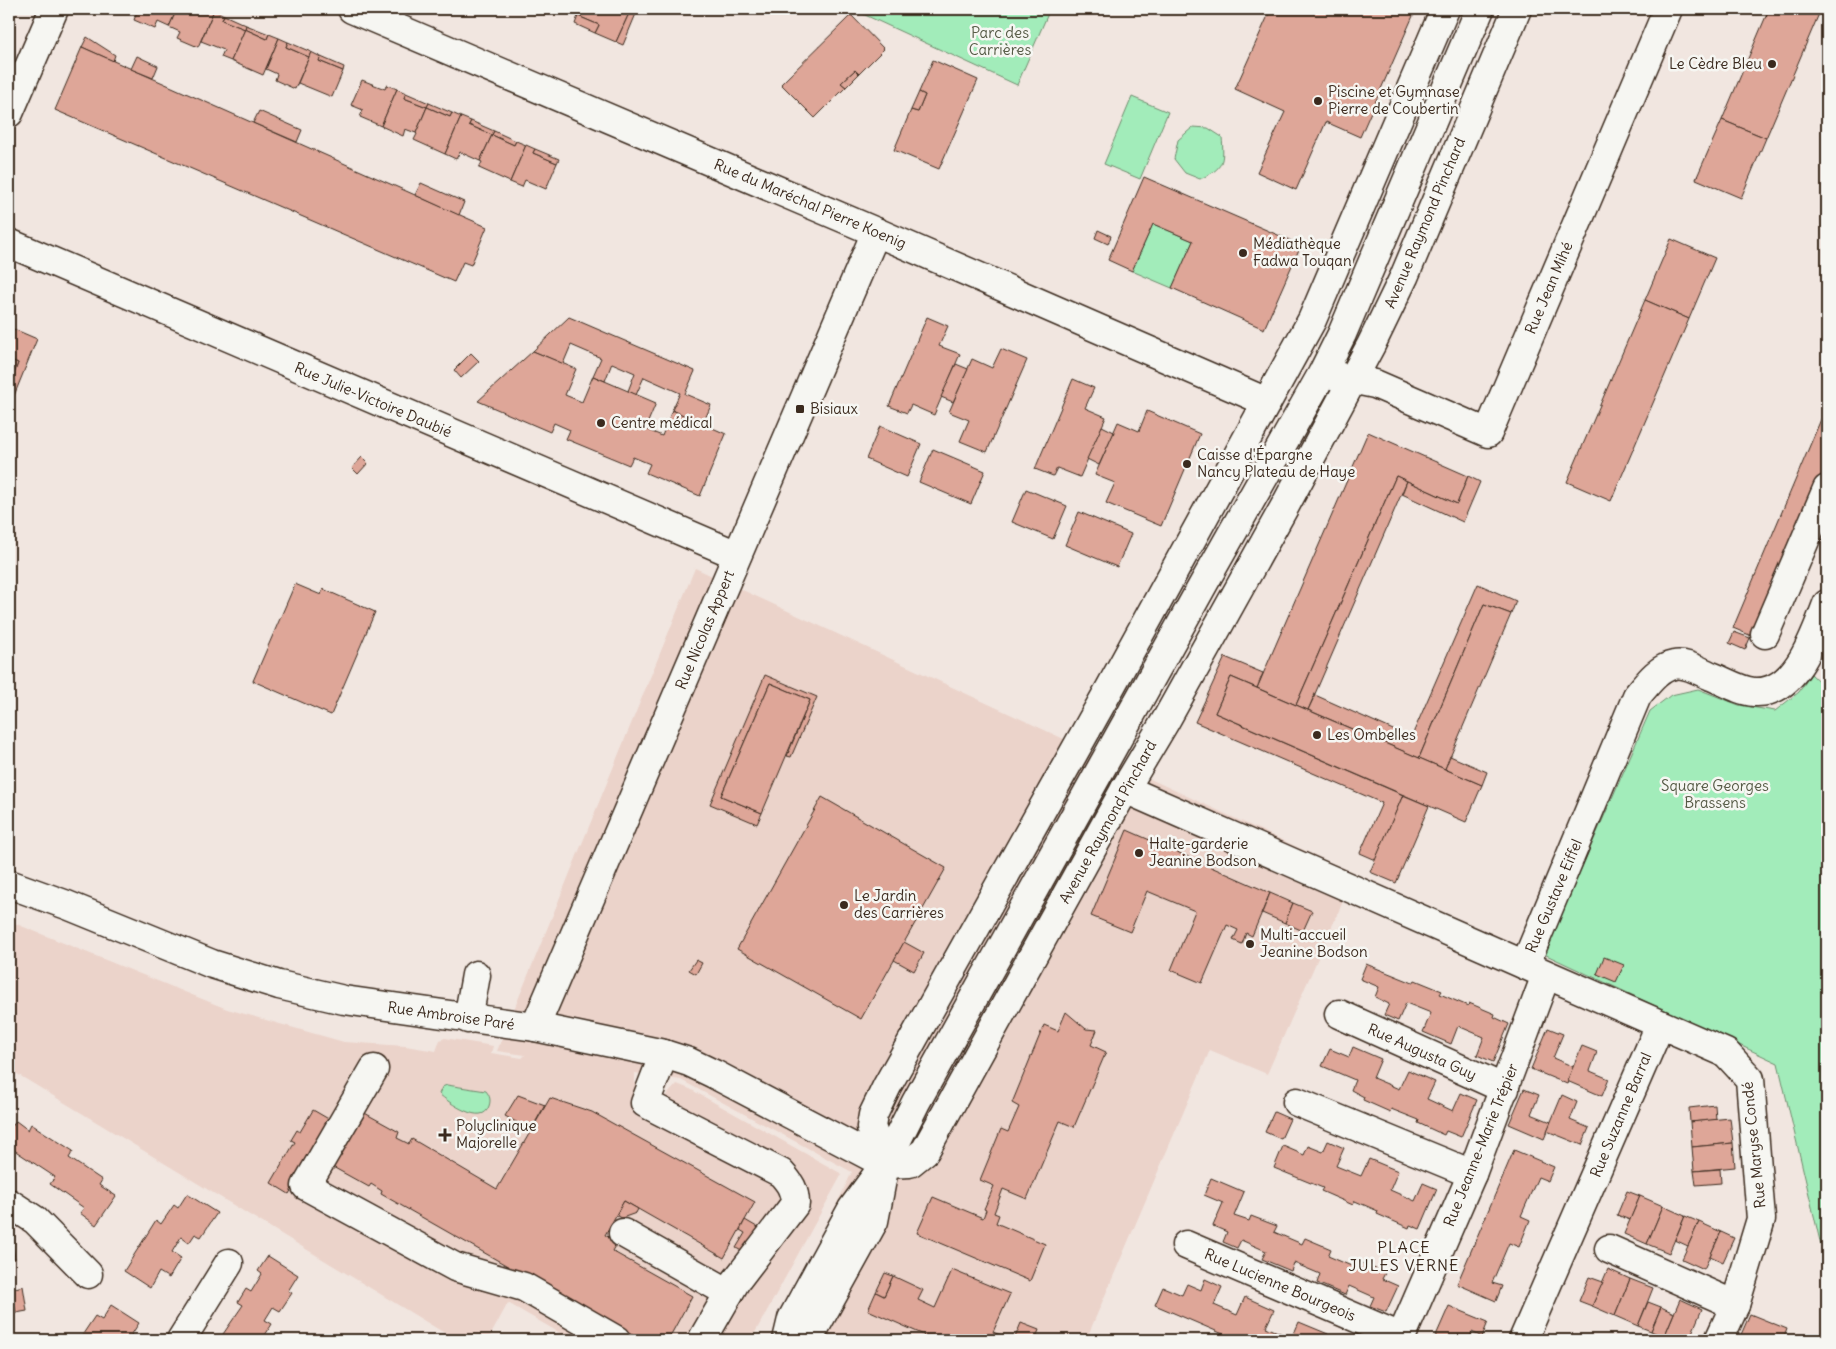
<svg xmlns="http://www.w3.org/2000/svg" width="1836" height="1349" viewBox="0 0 1836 1349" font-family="Delius,sans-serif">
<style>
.built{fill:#ebd3ca}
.green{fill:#a2ecba;stroke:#6e8b6c}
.building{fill:#dea698;stroke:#3b2a1e}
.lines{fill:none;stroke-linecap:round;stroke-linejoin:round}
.minor-casing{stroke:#3b2a1e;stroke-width:31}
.minor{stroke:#f6f6f2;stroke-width:28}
.poi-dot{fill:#3b2a1e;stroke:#f6f6f2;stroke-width:2}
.labels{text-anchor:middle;stroke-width:5;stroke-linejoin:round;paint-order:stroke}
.park-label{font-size:15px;fill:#555a45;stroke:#f6f6f2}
.poi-label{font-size:15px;fill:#3b2a1e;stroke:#f6f6f2;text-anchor:start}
.street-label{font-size:15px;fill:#3b2a1e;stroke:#f6f6f2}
.neighbourhood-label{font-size:16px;letter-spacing:1px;fill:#3b2a1e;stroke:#f6f6f2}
</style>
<rect width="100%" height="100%" fill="#f1e6e0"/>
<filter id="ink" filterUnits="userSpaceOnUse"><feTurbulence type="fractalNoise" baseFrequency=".02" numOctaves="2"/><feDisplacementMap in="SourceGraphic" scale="10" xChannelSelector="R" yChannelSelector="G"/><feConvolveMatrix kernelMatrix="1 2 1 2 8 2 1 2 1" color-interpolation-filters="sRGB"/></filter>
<g filter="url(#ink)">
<polygon class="built" points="695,568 1355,874 1267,1074 1210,1050 1086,1340 772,1340 852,1172 681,1080 635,1073 635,1084 666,1096 677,1084 690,1089 842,1174 751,1340 572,1340 508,1303 488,1340 456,1340 9,1069 9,921 227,1009 344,1042 405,1046 436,1051 440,1040 445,1038 493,1046 491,1053 522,1058 525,1055 497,1051"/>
<g class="green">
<polygon points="852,9 1050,9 1017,85"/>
<polygon points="1132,97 1168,112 1140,179 1104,164"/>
<path d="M1193,127L1208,128L1222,137C1224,163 1224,168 1200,179L1185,173L1174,159L1178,140Z"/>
<polygon points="1153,224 1193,241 1172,288 1132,271"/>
<polygon points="1811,674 1827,689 1827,1271 1778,1063 1544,954 1650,711 1671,695 1698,689 1739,705 1775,711 1799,692"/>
<path d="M447,1085L486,1091C490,1096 491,1100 489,1106C483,1127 448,1102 439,1094L442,1087Z"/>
</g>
<g class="building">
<polygon points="138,9 177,9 169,27 158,22 155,29 134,20"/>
<polygon points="177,9 198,9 203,11 204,9 210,9 214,10 198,47 177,38 180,32 169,27"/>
<polygon points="581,9 631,9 616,42 595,33 599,25 578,16"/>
<polygon points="631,9 638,9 623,45 616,42"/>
<polygon points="1271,9 1297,9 1304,12 1305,9 1416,9 1360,137 1326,122 1296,190 1257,172 1285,112 1235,89"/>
<polygon points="1769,9 1821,9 1766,138 1722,120"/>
<polygon points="214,10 224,15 222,20 245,29 231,61 221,57 224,50 201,41"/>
<polygon points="224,15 246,25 245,29 222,20"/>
<polygon points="851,15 884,49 859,74 855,70 841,83 846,87 815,118 781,84"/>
<polygon points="578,16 599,25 595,33 575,24"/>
<polygon points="246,25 269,34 267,39 245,29"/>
<polygon points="245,29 267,39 269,34 279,38 263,75 231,61"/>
<polygon points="87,37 115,55 113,61 82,47"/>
<polygon points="279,38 288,42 286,47 309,57 295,89 275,80 277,74 266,69"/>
<polygon points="288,42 311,52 309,57 286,47"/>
<polygon points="82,47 487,227 471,265 463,262 454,282 55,110"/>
<polygon points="311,52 321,57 319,61 343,71 332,97 298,83"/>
<polygon points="137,56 158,66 153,78 131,69"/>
<polygon points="321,57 344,67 343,71 319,61"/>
<polygon points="933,60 978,80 939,169 894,150 911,110 918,112 925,95 919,92"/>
<polygon points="855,70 859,74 846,87 841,83"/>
<polygon points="362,80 385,89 387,85 397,89 381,126 360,117 363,110 351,105"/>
<polygon points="397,89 406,93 404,98 427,107 416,133 405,129 403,136 381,126"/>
<polygon points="919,92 925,95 918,112 911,110"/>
<polygon points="406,93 429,103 427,107 404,98"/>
<polygon points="429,103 452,113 450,117 427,107"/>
<polygon points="427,107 450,117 452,113 461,117 445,154 414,140 417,134 416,133"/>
<polygon points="259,111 302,130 297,142 253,123"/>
<polygon points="461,117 471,121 469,125 492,135 480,161 460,152 456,159 445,154"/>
<polygon points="1722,120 1766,138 1741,198 1696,179"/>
<polygon points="471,121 494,131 492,135 469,125"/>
<polygon points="494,131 516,141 514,145 492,135"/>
<polygon points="492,135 514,145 516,141 526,145 510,182 479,168 482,162 480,161"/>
<polygon points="526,145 535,149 533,153 557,163 546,189 525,180 522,187 510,182"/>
<polygon points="535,149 559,159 557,163 533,153"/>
<polygon points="1144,177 1301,245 1264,329 1172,288 1193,241 1153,224 1132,271 1108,260"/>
<polygon points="421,183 464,202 459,215 415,195"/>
<polygon points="1098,230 1111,236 1108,244 1095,238"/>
<polygon points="1671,239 1715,258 1689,319 1645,300"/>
<polygon points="1645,300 1689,319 1611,501 1567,482"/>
<polygon points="569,317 695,371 685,394 711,405 703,424 672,410 680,393 644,377 636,395 628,391 635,373 612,363 605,381 593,376 601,358 571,345 563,364 533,351"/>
<polygon points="927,317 948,326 939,346 960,354 934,415 911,405 907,413 889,406"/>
<polygon points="9,327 37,339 9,408 9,387 18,363 9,359"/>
<polygon points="1001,349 1027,360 987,452 960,441 969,420 949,412 972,359 992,368"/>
<polygon points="533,351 576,369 565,395 582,402 593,376 656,403 645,429 662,436 672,410 726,434 700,496 646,473 650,464 633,457 629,465 566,439 570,430 554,423 550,432 478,401"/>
<polygon points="471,353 479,361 461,378 454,370"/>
<polygon points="9,359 18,363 9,387"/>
<polygon points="956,364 968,369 953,402 941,397"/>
<polygon points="1073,379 1094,388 1085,408 1106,417 1080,477 1057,468 1053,476 1035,469"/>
<polygon points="1827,405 1827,465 1754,637 1733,628"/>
<polygon points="1147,411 1200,434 1161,526 1106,503 1115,483 1095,475 1118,422 1139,431"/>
<polygon points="880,426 921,444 907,477 866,459"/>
<polygon points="1102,426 1114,432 1099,465 1087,459"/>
<polygon points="1368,432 1468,476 1457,504 1396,476 1296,705 1257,688"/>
<polygon points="933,449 985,471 971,504 919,482"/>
<polygon points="362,457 368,463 358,474 352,468"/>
<polygon points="1396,476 1407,481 1308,710 1296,705"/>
<polygon points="1468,476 1480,482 1463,522 1402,494 1407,481 1457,504"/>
<polygon points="1026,489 1067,506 1053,539 1012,522"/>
<polygon points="1079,512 1131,534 1117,567 1065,545"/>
<polygon points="295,584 321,595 323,589 375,612 331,715 253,681"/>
<polygon points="1478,584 1516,601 1511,614 1484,604 1419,758 1308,710 1315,695 1411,738"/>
<polygon points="1484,604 1511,614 1445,769 1419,758"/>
<polygon points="1734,632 1750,638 1745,650 1729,643"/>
<polygon points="1225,657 1263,673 1257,688 1231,677 1215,713 1403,795 1376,860 1360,853 1382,803 1195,722"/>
<polygon points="765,675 817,697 791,757 787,756 810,700 770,683 721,796 762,813 757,824 710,804"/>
<polygon points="1231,677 1482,785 1466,822 1215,713"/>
<polygon points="770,683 810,700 762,813 721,796"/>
<polygon points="1450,756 1487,772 1482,785 1445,769"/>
<polygon points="1403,795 1429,806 1396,883 1370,872"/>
<polygon points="822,797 946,868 861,1019 737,949"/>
<polygon points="1127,830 1270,893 1252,936 1246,933 1242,944 1233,940 1238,930 1227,925 1202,983 1171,970 1195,911 1147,891 1130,932 1091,916"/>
<polygon points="1270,893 1293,903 1285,923 1262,913"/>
<polygon points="1293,903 1312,911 1303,931 1285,923"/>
<polygon points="904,942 924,953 914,971 894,960"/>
<polygon points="1604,957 1624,965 1616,982 1597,974"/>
<polygon points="696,960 702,963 696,974 689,970"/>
<polygon points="1366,964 1413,983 1415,980 1442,991 1440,994 1468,1006 1469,1003 1495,1014 1494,1017 1509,1024 1493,1062 1477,1055 1484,1037 1458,1026 1451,1044 1423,1032 1431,1013 1406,1003 1398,1021 1384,1015 1389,1004 1375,997 1379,987 1360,979"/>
<polygon points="1066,1012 1086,1029 1097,1030 1091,1045 1106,1052 1074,1127 1060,1121 1027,1199 1003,1189 994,1213 999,1215 996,1223 1045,1244 1030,1281 917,1233 933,1197 983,1218 986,1210 984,1209 994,1186 980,1180 1001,1129 1008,1132 1019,1107 1012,1103 1044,1025 1058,1031"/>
<polygon points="1548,1028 1563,1034 1553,1058 1574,1067 1567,1084 1531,1069"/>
<polygon points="1582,1046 1597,1052 1590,1071 1609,1079 1602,1096 1567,1081"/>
<polygon points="1353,1047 1381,1059 1373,1078 1399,1089 1408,1070 1435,1082 1427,1099 1453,1111 1461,1093 1477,1100 1461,1137 1446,1131 1444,1135 1418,1123 1419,1120 1391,1109 1390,1112 1363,1100 1364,1097 1351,1090 1355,1080 1322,1066 1330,1049 1349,1057"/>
<polygon points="1524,1089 1539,1095 1531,1114 1551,1122 1544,1139 1509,1124"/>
<polygon points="518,1095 545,1105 531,1130 505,1116"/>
<polygon points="1562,1095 1577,1102 1570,1120 1589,1128 1582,1145 1547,1131"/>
<polygon points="550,1098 592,1112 755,1202 724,1258 624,1201 605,1235 617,1242 612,1251 692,1296 668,1340 644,1340 569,1301 381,1194 382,1191 371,1184 369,1187 331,1166 361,1111 399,1132 397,1138 409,1144 412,1139 497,1189"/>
<polygon points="1715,1105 1716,1120 1690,1122 1689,1108"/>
<polygon points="313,1110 332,1121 289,1194 271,1183 295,1142 291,1140 297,1130 300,1132"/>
<polygon points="1274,1112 1290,1119 1281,1139 1265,1132"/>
<polygon points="1730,1118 1733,1143 1692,1147 1690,1122"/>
<polygon points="16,1121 28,1130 31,1124 73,1151 69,1158 102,1180 99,1185 116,1196 96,1225 80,1213 84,1208 50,1184 55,1177 14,1150 9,1156 9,1131"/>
<polygon points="1328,1141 1344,1148 1336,1166 1361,1176 1369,1159 1398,1171 1390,1190 1415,1201 1423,1183 1437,1189 1420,1229 1410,1225 1409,1228 1377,1214 1378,1211 1355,1201 1353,1205 1321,1191 1323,1188 1274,1168 1283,1146 1304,1155 1308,1146 1323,1152"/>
<polygon points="1733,1143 1735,1167 1694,1171 1692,1147"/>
<polygon points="1514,1150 1554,1167 1548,1181 1538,1177 1521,1216 1530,1220 1519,1247 1509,1243 1492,1283 1502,1286 1496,1301 1457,1284"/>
<polygon points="1720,1169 1721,1183 1696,1185 1694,1171"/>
<polygon points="1211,1178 1244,1192 1234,1216 1249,1221 1251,1216 1277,1226 1274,1232 1302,1244 1305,1238 1331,1249 1328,1256 1356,1268 1359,1262 1385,1273 1382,1279 1398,1286 1386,1312 1370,1306 1374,1297 1349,1286 1345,1295 1317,1283 1320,1274 1294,1263 1291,1271 1262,1259 1266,1251 1241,1240 1237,1248 1223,1242 1227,1232 1213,1226 1223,1203 1204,1195"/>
<polygon points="1627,1191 1640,1196 1630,1220 1617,1215"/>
<polygon points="187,1194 217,1213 201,1237 195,1234 189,1243 181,1237 172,1252 181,1258 169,1278 159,1272 150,1288 124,1271 156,1220 161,1224 174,1205 178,1208"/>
<polygon points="1640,1196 1663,1206 1647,1244 1624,1234"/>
<polygon points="624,1201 638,1209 636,1213 622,1218 616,1215"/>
<polygon points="1663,1206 1685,1216 1669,1253 1647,1244"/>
<polygon points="1685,1216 1699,1222 1688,1246 1675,1240"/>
<polygon points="745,1220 762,1230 749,1255 736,1248 745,1233 740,1230"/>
<polygon points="1699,1222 1721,1232 1704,1269 1682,1259"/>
<polygon points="1721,1232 1734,1238 1723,1262 1710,1256"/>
<polygon points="13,1244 15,1259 9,1260 9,1245"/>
<polygon points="268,1256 298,1275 288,1291 292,1293 280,1311 273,1307 265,1320 272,1324 262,1340 219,1340 243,1305 238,1302 246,1289 251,1292 262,1274 258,1271"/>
<polygon points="1608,1269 1630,1279 1615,1316 1592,1306"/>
<polygon points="952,1270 1010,1294 993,1332 1012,1340 921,1340 924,1335 868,1310 876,1292 884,1296 893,1276 923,1290 918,1300 935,1308"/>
<polygon points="885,1273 893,1276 884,1296 876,1292"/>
<polygon points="1589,1277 1603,1282 1592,1306 1579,1301"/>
<polygon points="9,1278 16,1313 9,1315"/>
<polygon points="1205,1279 1222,1287 1214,1305 1237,1315 1245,1297 1274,1310 1266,1327 1292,1338 1299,1322 1328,1334 1325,1340 1237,1340 1155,1305 1163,1287 1182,1295 1187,1284 1201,1290"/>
<polygon points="1630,1279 1653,1288 1638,1326 1615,1316"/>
<polygon points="23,1286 27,1311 16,1313 11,1289"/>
<polygon points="1680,1299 1702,1309 1689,1340 1673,1340 1664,1337"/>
<polygon points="1648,1302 1661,1307 1651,1331 1638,1326"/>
<polygon points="111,1305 139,1323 128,1340 79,1340 95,1316 102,1320"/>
<polygon points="1449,1306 1488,1322 1482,1337 1472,1332 1469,1340 1434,1340"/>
<polygon points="1661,1307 1674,1313 1664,1337 1651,1331"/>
<polygon points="1750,1314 1787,1329 1783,1340 1749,1340 1740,1337"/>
<polygon points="1021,1323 1039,1330 1035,1340 1014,1340"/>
</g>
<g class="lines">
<defs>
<g id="minor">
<polyline points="352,9 876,232 1267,402"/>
<polyline points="9,113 54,9"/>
<polyline points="9,243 737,555"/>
<polyline points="1336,376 1375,384 1488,433 1668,9"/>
<polyline points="1765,634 1827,489"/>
<path d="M1125,789L1525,965L1637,696C1647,684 1658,668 1674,665C1686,662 1701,672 1711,676C1724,681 1740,691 1754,692C1796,695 1815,635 1827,604"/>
<polyline points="9,884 67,905 212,964 279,985 344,1000 535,1027 664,1054 689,1062 714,1074 885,1164"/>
<polyline points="1525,965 1726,1053 1750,1079 1761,1219 1735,1305 1719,1340"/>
<polyline points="1339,1014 1505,1089"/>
<polyline points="468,1019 476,975"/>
<polyline points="535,1027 876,232"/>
<path d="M664,1054L645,1103L781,1173C790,1183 795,1190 795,1204L736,1281L702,1340"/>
<polyline points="374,1069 306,1186 455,1267 524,1287 616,1340"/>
<polyline points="1297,1102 1472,1174"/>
<polyline points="885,1164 910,1163 925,1151 1125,789 1166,720 1285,506 1371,345 1404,277 1517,9"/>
<polyline points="9,1203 35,1220 88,1274"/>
<polyline points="623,1233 729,1293"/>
<polyline points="1186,1245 1401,1337"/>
<polyline points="1609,1249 1735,1305"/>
<polyline points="181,1340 229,1263"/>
<polyline points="787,1340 792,1319 852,1209 885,1164 916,1102 1204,583 1322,374 1342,334 1480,9"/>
<polyline points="805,1340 813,1331 874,1221 885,1164 871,1127 873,1115 887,1086 1110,688 1312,320 1445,9"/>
<polyline points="1400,1340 1472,1174 1546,975"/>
<polyline points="1523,1340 1660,1025"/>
</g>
</defs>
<use href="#minor" class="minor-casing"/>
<use href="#minor" class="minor"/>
</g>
</g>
<g class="poi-dot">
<circle cx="1772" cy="64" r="5"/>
<circle cx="1318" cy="101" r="5"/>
<circle cx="1243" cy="253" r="5"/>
<rect x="795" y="404" width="10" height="10" rx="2.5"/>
<circle cx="601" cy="423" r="5"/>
<circle cx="1187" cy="464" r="5"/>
<circle cx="1317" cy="735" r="5"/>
<circle cx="1139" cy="853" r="5"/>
<circle cx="844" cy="905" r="5"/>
<circle cx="1250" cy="944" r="5"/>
<path d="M442.5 1127.5h5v5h5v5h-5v5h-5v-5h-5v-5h5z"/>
</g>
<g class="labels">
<g class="park-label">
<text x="1000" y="38">Parc des<tspan x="1000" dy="17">Carrières</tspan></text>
<text x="1715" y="791">Square Georges<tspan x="1715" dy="17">Brassens</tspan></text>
</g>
<g class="poi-label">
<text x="1762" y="69" text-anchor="end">Le Cèdre Bleu</text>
<text x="1328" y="97">Piscine et Gymnase<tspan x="1328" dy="17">Pierre de Coubertin</tspan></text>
<text x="1253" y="249">Médiathèque<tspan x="1253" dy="17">Fadwa Touqan</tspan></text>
<text x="810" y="414">Bisiaux</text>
<text x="611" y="428">Centre médical</text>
<text x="1197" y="460">Caisse d'Épargne<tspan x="1197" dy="17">Nancy Plateau de Haye</tspan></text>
<text x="1327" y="740">Les Ombelles</text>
<text x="1149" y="849">Halte-garderie<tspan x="1149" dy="17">Jeanine Bodson</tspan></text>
<text x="854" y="901">Le Jardin<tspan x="854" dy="17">des Carrières</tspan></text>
<text x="1260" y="940">Multi-accueil<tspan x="1260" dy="17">Jeanine Bodson</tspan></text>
<text x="456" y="1131">Polyclinique<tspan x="456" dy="17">Majorelle</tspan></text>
</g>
<g class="street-label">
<text transform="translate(810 204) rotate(23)" y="5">Rue du Maréchal Pierre Koenig</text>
<text transform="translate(1425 223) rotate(-67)" y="5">Avenue Raymond Pinchard</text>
<text transform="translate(1549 288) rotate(-67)" y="5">Rue Jean Mihé</text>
<text transform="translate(373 400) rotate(23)" y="5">Rue Julie-Victoire Daubié</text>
<text transform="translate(705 630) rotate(-67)" y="5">Rue Nicolas Appert</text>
<text transform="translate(1108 822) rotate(-61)" y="5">Avenue Raymond Pinchard</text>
<text transform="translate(1554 896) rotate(-67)" y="5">Rue Gustave Eiffel</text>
<text transform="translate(451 1016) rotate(8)" y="5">Rue Ambroise Paré</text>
<text transform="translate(1422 1052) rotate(24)" y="5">Rue Augusta Guy</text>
<text transform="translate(1621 1115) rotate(-67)" y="5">Rue Suzanne Barral</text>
<text transform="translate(1481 1145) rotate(-68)" y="5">Rue Jeanne-Marie Trépier</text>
<text transform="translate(1754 1145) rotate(-96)" y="5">Rue Maryse Condé</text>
<text transform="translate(1280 1285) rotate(23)" y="5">Rue Lucienne Bourgeois</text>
</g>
<g class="neighbourhood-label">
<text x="1404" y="1253">PLACE<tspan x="1404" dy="18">JULES VERNE</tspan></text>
</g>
</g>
<rect width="1836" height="1349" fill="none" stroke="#f6f6f2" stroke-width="30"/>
<rect x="15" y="15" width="1806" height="1319" fill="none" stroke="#3b2a1e" stroke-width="2" filter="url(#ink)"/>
</svg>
